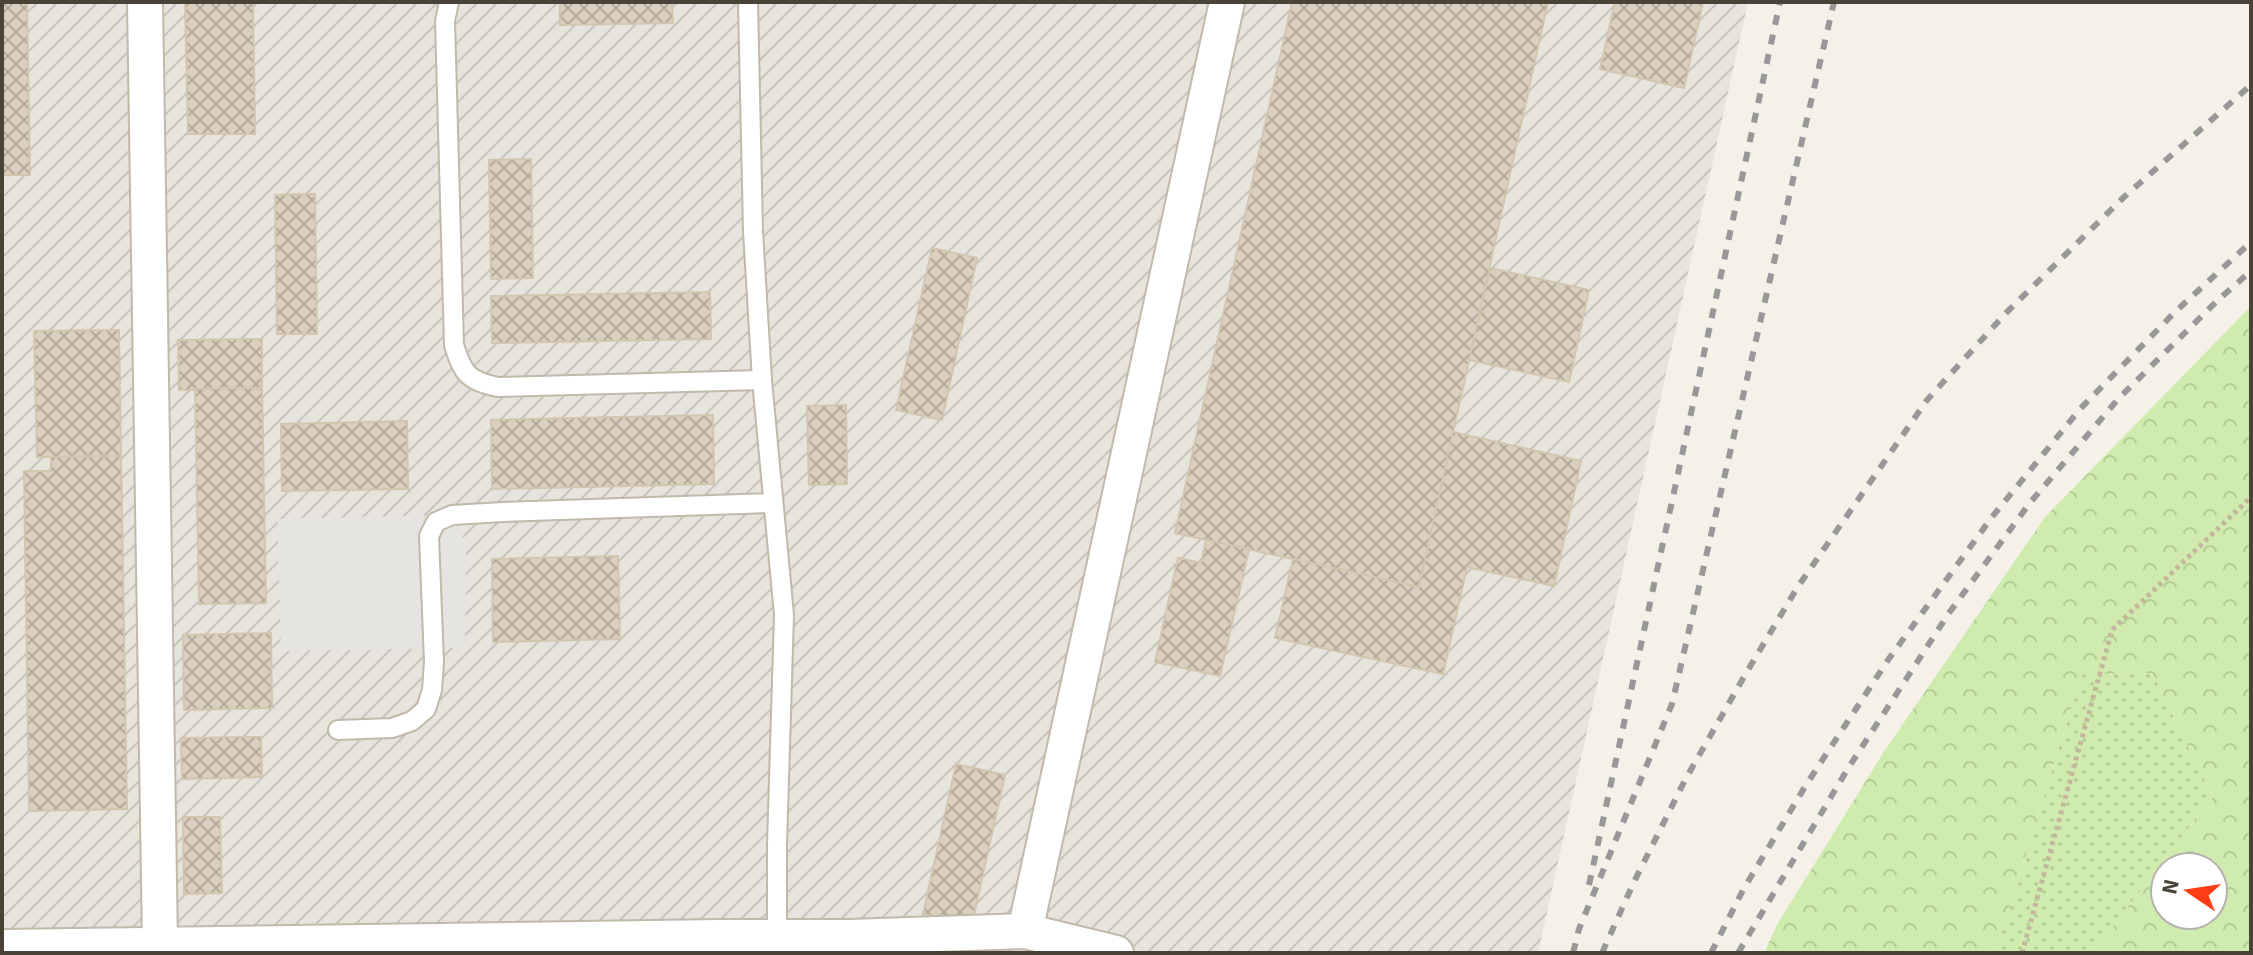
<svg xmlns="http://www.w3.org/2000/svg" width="2253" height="955" viewBox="0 0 2253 955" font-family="'Source Sans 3',sans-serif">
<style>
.industrial{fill:url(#industrial-furrows)}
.grass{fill:url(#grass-dots)}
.forest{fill:url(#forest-crowns);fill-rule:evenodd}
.parking{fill:#e6e4e0}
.building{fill:url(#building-cross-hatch);stroke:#d3c6af;stroke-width:2}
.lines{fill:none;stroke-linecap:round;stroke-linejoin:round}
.service-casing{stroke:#c1baaa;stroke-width:22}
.minor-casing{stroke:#c1baaa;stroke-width:38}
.path{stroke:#c4b69a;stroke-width:5;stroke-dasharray:4 4;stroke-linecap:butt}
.service{stroke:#fff;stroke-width:18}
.minor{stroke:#fff;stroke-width:34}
.rail{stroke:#989898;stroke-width:6;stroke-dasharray:10 10;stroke-linecap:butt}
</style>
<defs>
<pattern id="industrial-furrows" width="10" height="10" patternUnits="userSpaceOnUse" patternTransform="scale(2)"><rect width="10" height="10" fill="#e7e3dd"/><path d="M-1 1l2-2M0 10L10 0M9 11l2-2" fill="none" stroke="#c8c4be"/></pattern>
<pattern id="grass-dots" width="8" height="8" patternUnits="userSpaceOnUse" patternTransform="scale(2)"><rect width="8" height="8" fill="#cfecae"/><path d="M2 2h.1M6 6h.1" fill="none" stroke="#b3cc96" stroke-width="1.8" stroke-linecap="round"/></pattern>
<pattern id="forest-crowns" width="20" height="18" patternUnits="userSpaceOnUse" patternTransform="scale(2)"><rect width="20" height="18" fill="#cfecae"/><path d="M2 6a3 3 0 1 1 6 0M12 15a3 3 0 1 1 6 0" fill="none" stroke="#b3cc96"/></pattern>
<pattern id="building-cross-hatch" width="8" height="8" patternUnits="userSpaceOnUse" patternTransform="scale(2)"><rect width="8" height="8" fill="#dbd0bf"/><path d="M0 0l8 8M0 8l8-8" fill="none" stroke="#b4aa9c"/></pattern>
</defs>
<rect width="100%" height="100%" fill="#f5f1e8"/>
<polygon class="industrial" points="2,2 1748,2 1538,953 2,953"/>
<polygon class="grass" points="2152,673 2213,797 2092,953 1995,953 2082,674"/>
<path class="forest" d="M2251,306V953H2092L2213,797L2152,673L2082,674L1995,953H1764L1778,923L1885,750L2045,517ZM2165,867H2213V915H2165Z"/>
<polygon class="parking" points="452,515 466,544 465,648 281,651 277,519"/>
<g class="building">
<polygon points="2,2 27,2 30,175 2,175"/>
<polygon points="185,2 253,2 255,134 188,134"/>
<polygon points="560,2 672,2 673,23 560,25"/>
<polygon points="1292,2 1548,2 1419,587 1175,533"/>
<polygon points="1615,2 1703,2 1684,88 1600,69"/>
<polygon points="531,159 533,278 491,279 489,160"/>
<polygon points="315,194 317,334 277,334 275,195"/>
<polygon points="932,248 977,258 942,420 896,410"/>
<polygon points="1490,268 1589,290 1569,382 1469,360"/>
<polygon points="710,292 711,339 492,343 491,296"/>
<polygon points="119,330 121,456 37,457 34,331"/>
<polygon points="262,339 262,388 179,390 178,340"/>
<polygon points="262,388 266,603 199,604 195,389"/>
<polygon points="846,405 847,484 809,485 807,406"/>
<polygon points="713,415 714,484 492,489 491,420"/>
<polygon points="407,421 408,489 282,491 281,424"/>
<polygon points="1453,432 1581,461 1554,586 1467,567 1443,674 1275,638 1293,559 1419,587"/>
<polygon points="121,456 127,809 29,811 24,471 51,471 51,457"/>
<polygon points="1206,540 1249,549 1220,676 1155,662 1178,558 1201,563"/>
<polygon points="618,556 620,639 493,642 492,559"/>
<polygon points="271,633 272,708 184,710 183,635"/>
<polygon points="261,737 262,777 182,779 181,738"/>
<polygon points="956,764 1005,775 972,924 923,914"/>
<polygon points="183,817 220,817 222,893 184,894"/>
</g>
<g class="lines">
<defs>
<g id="service">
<path d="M449,2L445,21L454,345C463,374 468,381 498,387L762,380"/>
<polyline points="748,2 753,231 762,380 784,615 777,845 777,936"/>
<polyline points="338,730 392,728 412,721 426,709 432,690 434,662 429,536 436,522 452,515 503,512 773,503"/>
</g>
<g id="minor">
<polyline points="145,2 160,944"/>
<polyline points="1025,931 1227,2"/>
<polyline points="2,947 721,937 850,937 1025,931 1116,953"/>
</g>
</defs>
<use href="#service" class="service-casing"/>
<use href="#minor" class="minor-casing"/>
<polyline class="path" points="2022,953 2112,630 2251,497"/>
<use href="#service" class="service"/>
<use href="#minor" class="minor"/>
<g class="rail">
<polyline points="1589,885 1780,2"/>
<polyline points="1573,953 1579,929 1672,704 1834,2"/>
<polyline points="1602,953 1633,884 1685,780 1745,675 1797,588 1927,400 2006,313 2124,197 2251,85"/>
<polyline points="1711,953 1743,890 1806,785 1888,660 1992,517 2080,409 2175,312 2251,242"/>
<polyline points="1738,953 1847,770 1949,613 2029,504 2119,398 2218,300 2251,271"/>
</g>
</g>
<rect width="2253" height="955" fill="none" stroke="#494236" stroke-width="8"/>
<g transform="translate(2189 891) rotate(283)"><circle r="38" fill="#ffffff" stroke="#b6b3af" stroke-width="2"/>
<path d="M0-6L14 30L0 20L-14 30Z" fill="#ff3d15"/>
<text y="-12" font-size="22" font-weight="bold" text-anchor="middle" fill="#494236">N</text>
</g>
</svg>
